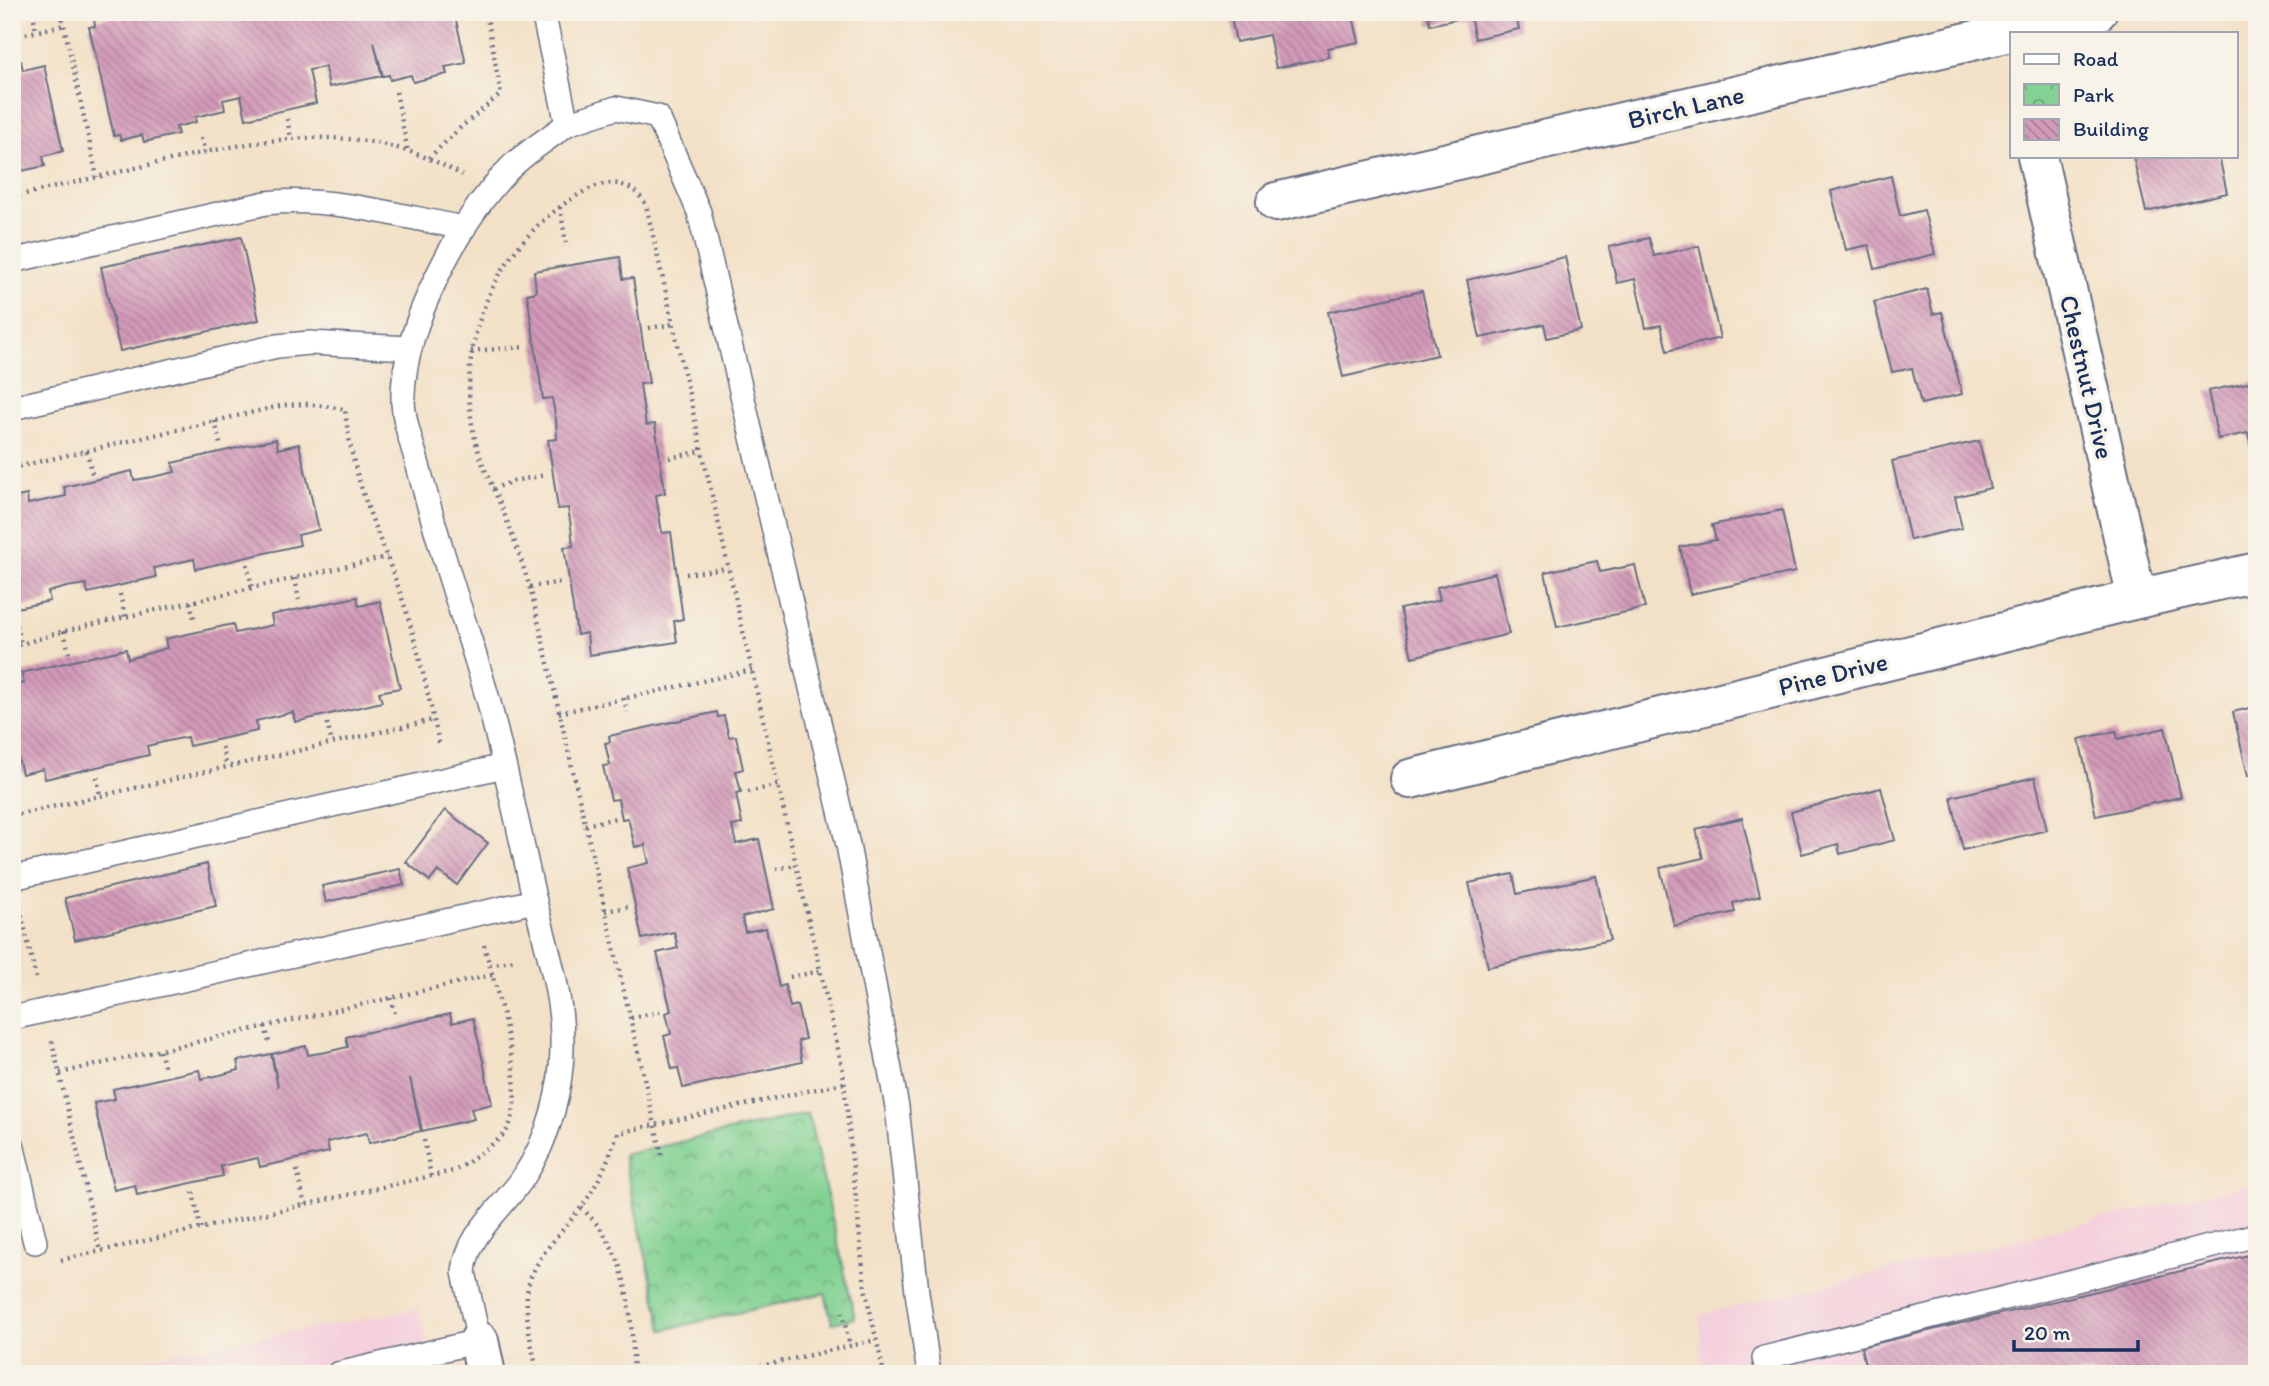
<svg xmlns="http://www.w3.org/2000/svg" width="2269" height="1386" viewBox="0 0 2269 1386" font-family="Itim,sans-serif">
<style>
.built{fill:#f4cfdc}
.park{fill:url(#park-crowns);stroke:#4f8078;stroke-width:2}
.building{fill:url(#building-back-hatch)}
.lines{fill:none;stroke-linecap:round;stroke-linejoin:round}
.lane-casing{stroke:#676d83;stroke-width:26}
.street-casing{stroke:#676d83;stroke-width:42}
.path{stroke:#676d83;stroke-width:4.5;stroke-dasharray:2 5;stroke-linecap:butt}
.lane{stroke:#fff;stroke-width:23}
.street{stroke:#fff;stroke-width:38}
.labels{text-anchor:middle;stroke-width:7;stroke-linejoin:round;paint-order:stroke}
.street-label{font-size:26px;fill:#1b2f5e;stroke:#f7f3e8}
</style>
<defs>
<pattern id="park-crowns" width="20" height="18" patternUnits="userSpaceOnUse" patternTransform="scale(1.75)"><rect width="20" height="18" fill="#83d293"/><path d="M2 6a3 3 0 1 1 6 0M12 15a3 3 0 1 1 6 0" fill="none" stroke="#6aab7b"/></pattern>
<pattern id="building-back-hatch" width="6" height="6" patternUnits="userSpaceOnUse" patternTransform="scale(1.75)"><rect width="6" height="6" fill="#d39ab8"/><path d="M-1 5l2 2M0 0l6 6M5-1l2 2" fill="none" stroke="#aa7e99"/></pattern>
</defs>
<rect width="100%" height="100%" fill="#f7f3e8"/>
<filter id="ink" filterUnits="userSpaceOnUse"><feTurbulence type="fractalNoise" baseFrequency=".0143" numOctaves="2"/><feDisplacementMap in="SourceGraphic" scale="14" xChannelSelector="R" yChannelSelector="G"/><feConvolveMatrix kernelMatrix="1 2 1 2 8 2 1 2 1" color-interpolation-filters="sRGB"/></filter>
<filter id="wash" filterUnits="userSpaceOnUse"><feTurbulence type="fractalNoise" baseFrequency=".00686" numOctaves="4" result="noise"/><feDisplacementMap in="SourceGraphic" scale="28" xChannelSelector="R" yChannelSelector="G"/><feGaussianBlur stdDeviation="1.57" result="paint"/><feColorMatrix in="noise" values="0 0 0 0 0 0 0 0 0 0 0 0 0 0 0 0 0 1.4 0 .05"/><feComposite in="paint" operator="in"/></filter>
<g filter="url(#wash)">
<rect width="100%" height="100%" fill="#f3e1c7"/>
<g class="built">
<polygon points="2257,1182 2257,1374 1701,1374 1700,1315"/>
<polygon points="420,1309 433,1374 53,1374"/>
</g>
<polygon class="park" points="808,1113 855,1318 832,1323 825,1293 663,1330 623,1155"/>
<g id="blocks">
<g class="building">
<polygon points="115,12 454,12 466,63 445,67 447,74 413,82 411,75 390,80 389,75 383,76 374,42 382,76 329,87 325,67 309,70 316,103 246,119 241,96 223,100 225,110 195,117 196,122 176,127 178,134 144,142 142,135 121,140 119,135 114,136 89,27 95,26 94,20 115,15"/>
<polygon points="1256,12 1352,12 1359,42 1328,48 1329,57 1276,68 1269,35 1236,42 1231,17"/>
<polygon points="1427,12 1515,12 1519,29 1475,39 1470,16 1430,25"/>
<polygon points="21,61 23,70 44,65 63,151 43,156 45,166 12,173 12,63"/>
<polygon points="2133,156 2219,156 2227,193 2146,212"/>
<polygon points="1891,176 1900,216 1924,210 1935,254 1875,269 1869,245 1846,250 1831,191"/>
<polygon points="241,237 259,320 120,351 101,267"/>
<polygon points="1649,238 1654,256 1699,246 1720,338 1667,351 1661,325 1646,328 1635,279 1617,283 1609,247"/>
<polygon points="620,257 623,279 633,278 649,383 640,384 643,406 646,425 655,424 665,493 656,495 662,533 671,532 683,619 674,621 677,642 589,655 587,633 577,635 564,547 573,546 571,527 568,508 558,509 548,440 557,439 556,420 552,398 543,399 527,294 536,292 534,271"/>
<polygon points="1565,257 1581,330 1547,338 1544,324 1480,338 1467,280"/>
<polygon points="1927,289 1933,314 1942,312 1962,394 1921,404 1912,368 1892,372 1874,302"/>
<polygon points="1422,291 1437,355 1343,377 1328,312"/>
<polygon points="2257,381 2257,447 2251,448 2248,433 2218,439 2208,391"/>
<polygon points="276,439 278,449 299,444 319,530 298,535 300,545 196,569 194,559 154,568 156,577 88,593 86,584 67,587 48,592 50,601 12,609 12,498 27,495 28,504 66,496 64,487 132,471 134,480 153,477 175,472 172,463"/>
<polygon points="1979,441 1990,488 1955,497 1962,528 1910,540 1892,461"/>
<polygon points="1782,510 1795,572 1690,594 1680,547 1716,540 1712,525"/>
<polygon points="1597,561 1600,572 1635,565 1645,608 1557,627 1545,572"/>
<polygon points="1495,573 1509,634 1412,657 1400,609 1440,600 1437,587"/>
<polygon points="357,597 359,606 380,601 400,688 379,692 382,702 295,722 293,712 256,721 257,731 189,746 187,737 168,741 147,746 149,755 45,779 43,769 22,774 12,732 12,686 24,683 21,673 126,649 128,659 167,648 165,639 233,624 235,633 273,625 271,615"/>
<polygon points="2257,706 2257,774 2248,776 2233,712"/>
<polygon points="717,712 718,717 724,716 729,737 736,736 743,769 736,771 741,792 736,793 742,824 732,826 736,844 759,839 774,909 742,917 745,932 766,928 779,987 785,985 790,1007 797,1005 805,1039 798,1041 802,1062 683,1088 678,1068 672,1069 664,1036 671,1034 666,1013 671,1011 657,953 678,948 674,932 642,939 627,868 649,863 645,845 635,847 628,818 622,819 618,799 611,800 603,766 610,765 605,743 610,742 609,736"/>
<polygon points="2165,728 2181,797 2096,816 2079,739 2116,731 2118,739"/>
<polygon points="2035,777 2047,830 1963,850 1951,797"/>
<polygon points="1881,788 1895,840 1840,854 1838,844 1802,854 1791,812"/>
<polygon points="445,810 488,843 457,885 438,871 430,881 406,862"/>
<polygon points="1742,818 1760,896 1733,903 1735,912 1674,926 1660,868 1703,858 1696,829"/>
<polygon points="207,864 216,906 75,940 65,898"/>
<polygon points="400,869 404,885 326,902 322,886"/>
<polygon points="1513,874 1517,894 1596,876 1610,940 1488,967 1469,883"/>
<polygon points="450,1014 452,1023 473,1018 483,1061 492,1104 471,1109 474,1119 422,1131 410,1078 421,1131 369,1143 367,1133 327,1142 329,1152 260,1167 258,1158 221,1166 223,1176 137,1195 135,1185 114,1190 94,1103 115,1099 113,1089 199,1070 201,1079 220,1075 239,1070 237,1061 271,1054 278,1087 272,1054 306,1046 308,1055 326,1052 348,1047 346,1037"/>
<polygon points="2257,1253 2257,1374 1867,1374 1861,1347"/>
</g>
</g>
</g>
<g filter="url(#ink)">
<use href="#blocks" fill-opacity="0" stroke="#676d83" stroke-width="2"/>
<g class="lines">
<defs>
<g id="lane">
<polyline points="543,12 567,124 616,108 658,117 699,212 848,845 897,1107 917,1292 929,1374"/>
<path d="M12,261L266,203C331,196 399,216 464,228"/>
<polyline points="12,408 277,346 309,343 410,348"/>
<polyline points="12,878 504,766"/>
<polyline points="12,1018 535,901"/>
<polyline points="12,1144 35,1242"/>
<path d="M338,1374L479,1341L464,1272C467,1233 503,1208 523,1178C549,1139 563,1087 562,1040C562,991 544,940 533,893C519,829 505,766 489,703C477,660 463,619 450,577C438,538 427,500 417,462C411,440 402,417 403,394C405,323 459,221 508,170C524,153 548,139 567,124"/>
<polyline points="1768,1374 1764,1358 2257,1235"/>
</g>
<g id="street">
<polyline points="2037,156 2137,599"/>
<polyline points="1276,202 2097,12"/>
<polyline points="1410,779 2137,599 2257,572"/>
<polyline points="479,1341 486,1374"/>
</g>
</defs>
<use href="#lane" class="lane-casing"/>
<use href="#street" class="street-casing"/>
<g class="path">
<polyline points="33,12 36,31"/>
<polyline points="61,12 97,177"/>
<polyline points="12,37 64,25"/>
<polyline points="396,92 408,152"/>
<polyline points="287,119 291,138"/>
<polyline points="201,138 205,152"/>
<polyline points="429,158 461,127 501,94 486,12"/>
<path d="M12,197C61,186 109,174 157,163C264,138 360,117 462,175"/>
<polyline points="560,207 566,243"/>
<polyline points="649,328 673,324"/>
<polyline points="471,351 526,347"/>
<polyline points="215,421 220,444"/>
<polyline points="87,451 92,474"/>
<polyline points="669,458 701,451"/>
<path d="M12,468L284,405L308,404L345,409C352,480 376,526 400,592C417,642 428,695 440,747"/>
<polyline points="493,489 513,481 546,475"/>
<polyline points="247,564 252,588"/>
<polyline points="686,574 728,568"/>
<polyline points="295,578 299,600"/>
<polyline points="530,587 562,582"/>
<polyline points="120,594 125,617"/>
<polyline points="190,602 195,622"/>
<polyline points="15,619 21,644"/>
<polyline points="64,631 69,653"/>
<polyline points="12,647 64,631 387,557"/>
<polyline points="624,698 627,712"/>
<polyline points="559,713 752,670"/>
<polyline points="327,723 332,743"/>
<polyline points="222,747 227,767"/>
<polyline points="97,777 100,796"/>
<polyline points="748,792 778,785"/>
<polyline points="12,816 433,720"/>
<polyline points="585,825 616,818"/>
<polyline points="776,869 796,865"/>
<polyline points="20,908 36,978"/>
<polyline points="605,911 628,907"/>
<polyline points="490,965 515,960"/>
<polyline points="790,977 821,971"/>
<polyline points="391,998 395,1013"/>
<polyline points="631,1018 662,1011"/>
<polyline points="265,1026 269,1042"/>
<polyline points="52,1041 100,1251"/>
<polyline points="160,1051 164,1066"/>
<polyline points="60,1073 492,975"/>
<polyline points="424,1140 431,1176"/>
<path d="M662,1155L533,599C525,570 515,542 504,513C494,489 481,465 475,439C452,341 498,237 587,190C610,178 633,182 646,205L843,1071L865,1288L884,1374"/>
<polyline points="297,1170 305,1205"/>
<polyline points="193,1192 201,1229"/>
<path d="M581,1208C630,1250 631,1313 634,1374"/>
<path d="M61,1260L453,1171C463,1167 471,1160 480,1153C488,1147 498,1141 505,1133C532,1097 495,987 484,945"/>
<polyline points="842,1312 850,1345"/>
<path d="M538,1374C532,1349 525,1318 527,1293C531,1258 566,1229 585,1202C600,1181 609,1157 618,1133L844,1083"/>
<polyline points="726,1374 876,1340"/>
</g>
<use href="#lane" class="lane"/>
<use href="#street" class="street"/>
</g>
</g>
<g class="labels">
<g class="street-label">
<text transform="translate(1686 107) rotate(-13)" y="9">Birch Lane</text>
<text transform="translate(2087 377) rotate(77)" y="9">Chestnut Drive</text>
<text transform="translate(1833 674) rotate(-14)" y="9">Pine Drive</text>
</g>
</g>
<rect width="2269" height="1386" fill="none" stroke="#f7f3e8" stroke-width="42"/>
<rect x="2010" y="32" width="228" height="126" fill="#f7f3e8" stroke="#9fa5b1" stroke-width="2"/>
<rect x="2024" y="54" width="35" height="10" fill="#ffffff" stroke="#9fa5b1" stroke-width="2"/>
<text x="2073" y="66" font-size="21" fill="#1b2f5e">Road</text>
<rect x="2024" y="84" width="35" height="21" fill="url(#park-crowns)" stroke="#9fa5b1" stroke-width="2"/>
<text x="2073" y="102" font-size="21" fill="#1b2f5e">Park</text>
<rect x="2024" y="119" width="35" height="21" fill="url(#building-back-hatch)" stroke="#9fa5b1" stroke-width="2"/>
<text x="2073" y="136" font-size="21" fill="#1b2f5e">Building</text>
<path d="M2014 1340v10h124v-10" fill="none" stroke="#1b2f5e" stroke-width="3.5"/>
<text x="2024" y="1340" font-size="21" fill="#1b2f5e" stroke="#f7f3e8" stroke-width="5" paint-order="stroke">20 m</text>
</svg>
